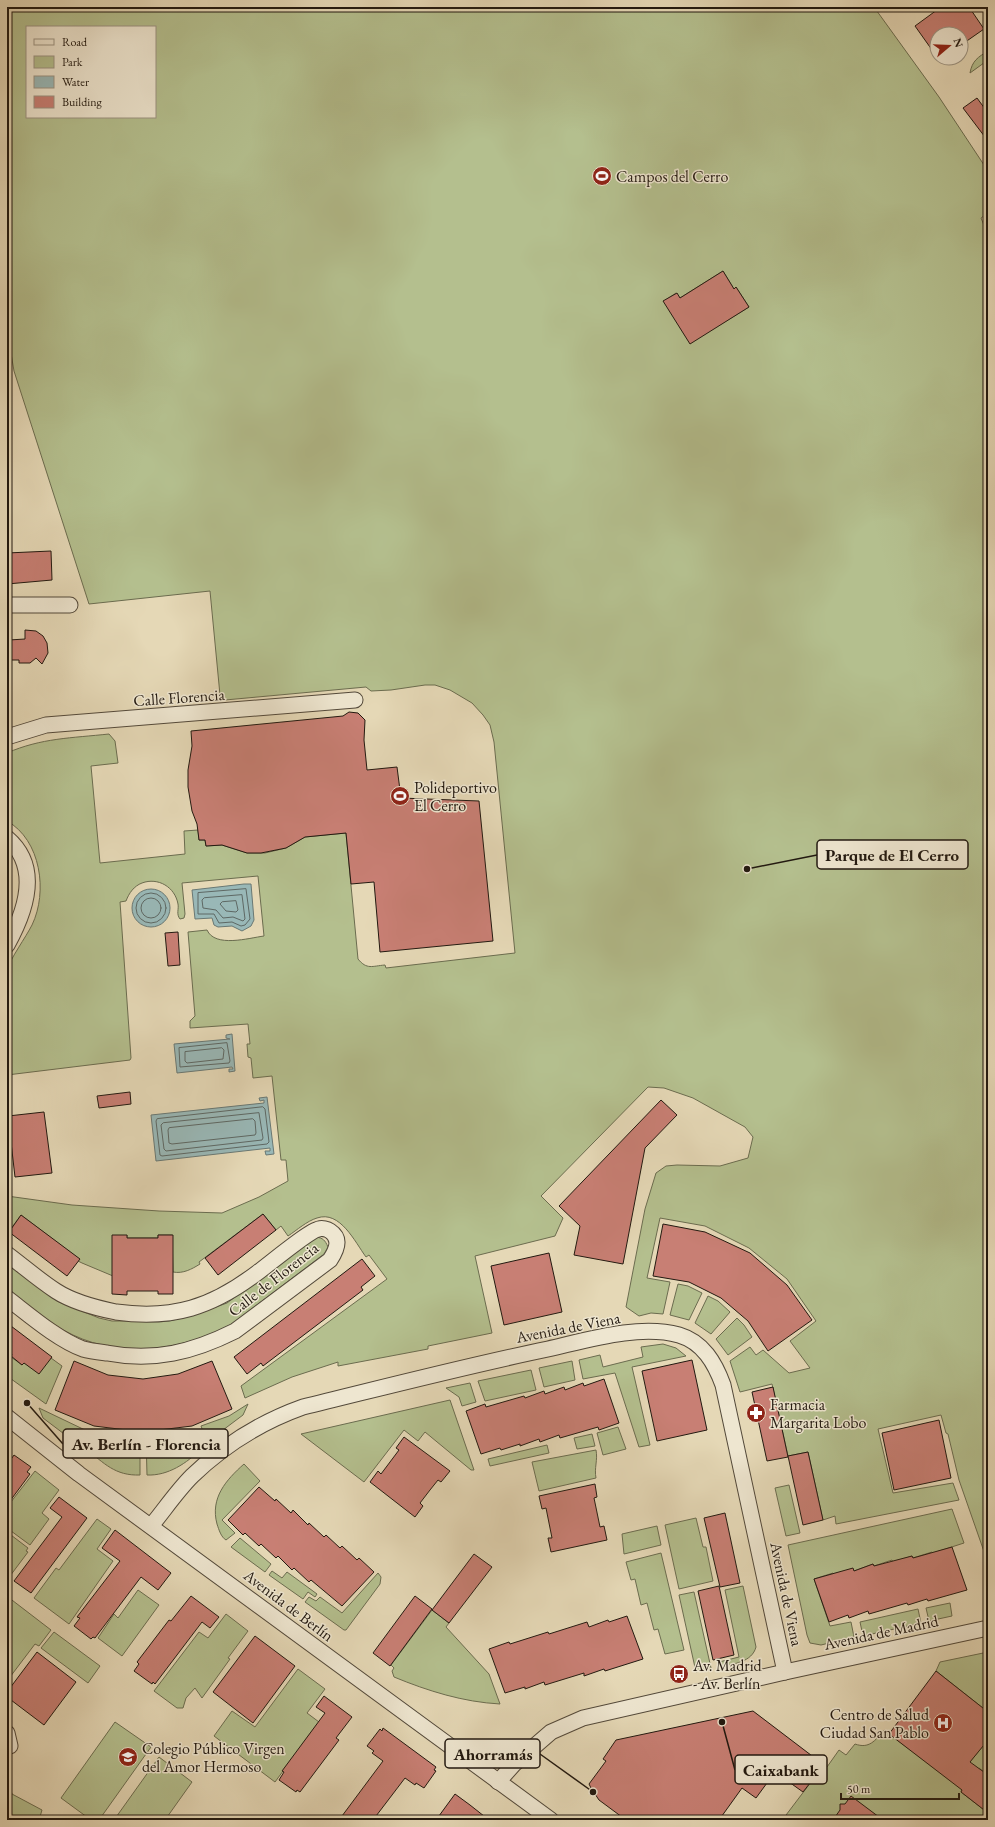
<svg xmlns="http://www.w3.org/2000/svg" width="995" height="1827" viewBox="0 0 995 1827" font-family="'EB Garamond',serif">
<style>
.green{fill:#b4bf8e;stroke:#6b6c4f;fill-rule:evenodd}
.water{fill:#99b8b7;stroke:#697874}
.lines{fill:none;stroke-linecap:round;stroke-linejoin:round}
.shore{stroke:#5e6864;stroke-width:1}
.building{fill:#c87f74;stroke:#221910}
.minor-casing{stroke:#53493a;stroke-width:17}
.minor{stroke:#eee6d0;stroke-width:15}
.labels{text-anchor:middle;stroke-width:3;stroke-linejoin:round;paint-order:stroke}
.poi-label{font-size:16px;fill:#221910;stroke:#eee6d0;text-anchor:start}
.street-label{font-size:16px;fill:#221910;stroke:#eee6d0}
.leader{fill:none;stroke:#221910;stroke-width:1.5}
.callout-dot{fill:#221910;stroke:#eee6d0;stroke-width:1.5}
.callout{fill:#eee6d0;stroke:#221910;stroke-width:1.5}
.callout-label{font-size:17px;text-anchor:middle;font-weight:bold;fill:#221910}
</style>
<rect width="100%" height="100%" fill="#e5d8b6"/>
<filter id="stains"><feTurbulence type="fractalNoise" baseFrequency=".005" numOctaves="4"/><feColorMatrix values="0 0 0 0 .2 0 0 0 0 .09 0 0 0 0 .02 0 0 0 .5 -.17"/></filter>
<radialGradient id="worn" r=".72"><stop offset=".6" stop-color="#630" stop-opacity="0"/><stop offset="1" stop-color="#630" stop-opacity=".3"/></radialGradient>
<g class="green">
<path d="M7,7H503L505,11L517,7H874L939,97L988,171V213L981,218L988,235V1563L959,1480L948,1434L946,1433L941,1415L878,1429L893,1493L953,1483L959,1500L836,1524L835,1516L823,1520L808,1452L788,1456L772,1384L740,1392L730,1361L750,1347L756,1355L763,1350L789,1373L810,1368L790,1341L816,1321L787,1279L749,1248L705,1226L660,1218L647,1278L670,1282L663,1314L651,1313L639,1316L626,1307L645,1209L656,1173L666,1166L677,1165L720,1166L748,1158L753,1137L745,1127L693,1098L664,1088L648,1087L541,1196L563,1218L555,1236L475,1256L492,1333L428,1346V1349L338,1366V1362L292,1377L245,1398L241,1386L387,1279L369,1255L366,1257C355,1242 340,1210 317,1218C307,1221 297,1230 288,1236L281,1226L276,1230L263,1214L199,1262L200,1264C192,1269 183,1274 173,1272L172,1235H158V1238H127V1235L113,1276L82,1263L78,1261L79,1259L21,1215L10,1230L7,1228V1196L72,1205L159,1211L222,1213L259,1197L288,1181L286,1160H281L272,1076L253,1078L251,1058L248,1057L247,1044H250L248,1024L190,1028V1021L195,1016L188,932L207,930C215,948 249,938 264,936L258,876L182,883L185,914L184,918L180,919C176,914 179,909 178,904C175,887 158,877 142,883C134,886 129,893 126,901L120,902L131,1058L130,1060L7,1075C7,1049 7,1024 7,998C7,990 5,978 7,970C10,959 26,937 32,925C48,892 41,840 7,821V753C41,738 72,738 109,734L115,741L118,763L91,766L100,863L185,854L184,831L198,830L199,840H205L206,846L222,845L247,853H265L286,848L305,837L346,833L358,959C367,970 372,966 385,965L386,968L515,953L494,742L490,725L483,715L472,703L450,690L435,685H425L391,690L371,691L366,687L225,700L220,695L210,591L89,604L14,371L7,330ZM27,27H155V117H27ZM723,271L734,289L736,287L749,307L690,343L664,301L676,293L680,298Z"/>
<path d="M988,51V60L970,73C972,61 978,57 988,51Z"/>
<path d="M316,1237C323,1238 325,1240 328,1247L324,1254L232,1324C184,1350 124,1359 73,1335C49,1324 28,1306 7,1291V1264L57,1301L99,1318L112,1321H169L191,1316L227,1303Z"/>
<polygon points="678,1284 688,1286 702,1293 689,1320 670,1315"/>
<polygon points="708,1296 718,1301 730,1312 711,1334 695,1323"/>
<polygon points="737,1318 744,1325 752,1337 728,1355 716,1339"/>
<polygon points="663,1344 676,1348 686,1356 632,1367 650,1445 639,1447 615,1373 583,1379 579,1360 600,1355 603,1367 643,1357 641,1347"/>
<polygon points="7,1350 12,1354 11,1357 22,1365 24,1363 51,1358 62,1366 46,1404 7,1376"/>
<polygon points="572,1361 575,1380 544,1387 539,1368"/>
<polygon points="531,1370 536,1390 485,1401 478,1381"/>
<polygon points="470,1383 476,1402 462,1406 459,1397 446,1388"/>
<polygon points="450,1400 474,1470 471,1470 425,1432 418,1441 404,1430 364,1482 301,1434"/>
<polygon points="248,1404 243,1415 207,1442 201,1426 229,1416"/>
<polygon points="39,1408 85,1430 80,1446 43,1418"/>
<polygon points="618,1427 626,1449 603,1455 597,1433"/>
<path d="M193,1430L201,1449C187,1463 168,1476 147,1475L146,1437Z"/>
<path d="M92,1431L140,1437V1475C115,1476 104,1463 86,1449Z"/>
<polygon points="592,1434 595,1446 577,1449 574,1438"/>
<polygon points="547,1445 549,1453 490,1466 488,1459"/>
<path d="M596,1450C598,1460 594,1468 596,1478L539,1491L532,1462Z"/>
<path d="M244,1464L260,1481L222,1520L235,1533L226,1540C221,1537 219,1530 217,1524C210,1498 226,1480 244,1464Z"/>
<polygon points="35,1471 59,1490 42,1513 49,1519 30,1545 7,1528 7,1507"/>
<polygon points="789,1485 800,1533 786,1536 775,1488"/>
<polygon points="952,1509 964,1543 933,1553 932,1552 913,1558 912,1556 893,1562 892,1560 874,1566 873,1564 854,1571 853,1569 834,1575 833,1573 814,1579 830,1626 851,1622 854,1637 821,1645 810,1643 807,1635 788,1545"/>
<polygon points="696,1518 703,1547 706,1547 713,1581 679,1589 665,1525"/>
<polygon points="97,1519 111,1529 97,1549 113,1561 69,1624 34,1598 56,1568 59,1570"/>
<polygon points="657,1526 661,1545 624,1554 622,1534"/>
<polygon points="7,1532 28,1548 26,1551 28,1552 7,1580"/>
<polygon points="240,1538 271,1564 265,1572 231,1547"/>
<polygon points="661,1553 684,1650 665,1654 658,1629 654,1630 647,1603 641,1605 635,1579 631,1580 626,1562"/>
<polygon points="272,1571 282,1578 287,1572 317,1594 315,1597 308,1592 303,1599 269,1575"/>
<polygon points="378,1573 381,1577 380,1584 346,1630 344,1630 305,1602 309,1597 316,1601 320,1597 342,1613"/>
<path d="M743,1586L756,1647C752,1662 734,1664 720,1667L718,1665L719,1662L739,1657L725,1590Z"/>
<polygon points="138,1590 159,1605 122,1656 98,1638 114,1614 118,1618"/>
<polygon points="694,1592 711,1668 696,1672 679,1595"/>
<polygon points="8,1597 51,1630 39,1646 35,1644 7,1681"/>
<polygon points="950,1603 952,1616 929,1621 926,1608"/>
<polygon points="918,1609 921,1623 863,1636 860,1622"/>
<path d="M432,1610L449,1623L446,1627L489,1674L500,1704C463,1702 428,1691 394,1677L392,1671L394,1668L391,1665Z"/>
<polygon points="226,1614 248,1631 228,1658 230,1659 202,1698 195,1688 186,1698 183,1708 177,1708 154,1691 199,1632 208,1638"/>
<polygon points="54,1632 100,1666 88,1683 41,1648"/>
<polygon points="988,1652 988,1712 936,1671 940,1662"/>
<polygon points="298,1669 325,1689 307,1713 319,1722 275,1782 214,1736 232,1711 255,1727"/>
<polygon points="115,1722 151,1747 99,1820 91,1820 61,1798"/>
<path d="M884,1730L953,1782L988,1740V1775L979,1768L961,1792L988,1813V1820L783,1819L824,1765L827,1767L839,1750L846,1755L855,1744C869,1749 875,1741 884,1730Z"/>
<polygon points="159,1757 192,1782 165,1820 114,1820"/>
<polygon points="7,1785 10,1787 12,1794 42,1810 39,1820 7,1820"/>
</g>
<g class="water">
<polygon points="244,884 251,884 254,920 251,926 242,931 232,926 218,927 214,925 212,918 195,919 192,890"/>
<circle cx="151" cy="908" r="19"/>
<polygon points="232,1034 235,1071 229,1072 229,1069 233,1069 232,1067 177,1073 174,1044 230,1039 226,1038 226,1035"/>
<polygon points="267,1097 274,1154 266,1155 265,1151 270,1151 270,1148 156,1161 151,1115 264,1103 264,1100 260,1101 259,1098"/>
</g>
<g class="lines">
<g class="shore">
<polygon points="246,889 250,919 245,925 241,926 232,922 219,923 214,914 198,914 198,893"/>
<circle cx="151" cy="908" r="15"/>
<polygon points="242,895 245,919 243,921 233,917 223,918 216,910 203,908 202,900 204,898"/>
<circle cx="151" cy="908" r="10"/>
<polygon points="236,901 238,910 236,912 226,911 220,904 222,902"/>
<polygon points="227,1043 230,1061 229,1063 180,1067 179,1048"/>
<polygon points="222,1048 224,1050 223,1059 187,1063 185,1061 185,1052"/>
<polygon points="263,1107 265,1109 269,1142 267,1144 162,1156 160,1155 156,1121 157,1119"/>
<polygon points="259,1113 263,1138 262,1140 166,1151 164,1149 161,1125 163,1123"/>
<polygon points="253,1119 255,1121 256,1133 255,1135 172,1144 169,1143 168,1130 169,1128"/>
</g>
</g>
<g class="building">
<polygon points="941,7 969,7 984,29 961,45 961,34 937,34 937,57 915,26"/>
<polygon points="977,98 988,113 988,141 963,108"/>
<polygon points="723,271 734,289 736,287 749,307 690,344 663,301 677,293 680,298"/>
<polygon points="51,551 52,580 7,584 7,553"/>
<polygon points="25,630 36,631 43,636 47,643 48,653 42,664 36,658 30,663 19,663 19,660 7,660 7,646 9,646 9,640 25,639"/>
<polygon points="349,712 358,713 365,720 364,740 367,770 397,767 401,798 479,801 493,941 380,952 374,882 351,884 346,833 305,837 286,848 261,853 247,853 222,845 206,846 205,840 199,840 197,824 192,811 188,787 188,770 192,746 191,731 343,716"/>
<polygon points="178,932 180,965 168,966 165,933"/>
<polygon points="130,1092 131,1104 99,1108 97,1096"/>
<polygon points="661,1100 677,1115 645,1148 623,1264 574,1255 580,1226 559,1206"/>
<polygon points="44,1112 52,1173 15,1177 8,1116"/>
<polygon points="263,1214 276,1230 218,1275 205,1258"/>
<polygon points="21,1215 80,1259 67,1276 9,1232"/>
<polygon points="663,1224 705,1232 750,1253 787,1285 812,1320 768,1351 748,1321 721,1298 689,1282 653,1276"/>
<polygon points="112,1235 127,1235 127,1238 158,1238 158,1235 173,1235 173,1294 158,1294 158,1291 127,1291 127,1295 112,1294"/>
<polygon points="549,1253 562,1312 504,1325 491,1266"/>
<polygon points="362,1259 375,1276 361,1287 363,1290 263,1366 261,1363 247,1374 234,1357"/>
<polygon points="7,1323 52,1357 39,1374 24,1363 22,1365 11,1356 12,1354 7,1350"/>
<polygon points="692,1360 707,1430 657,1441 642,1371"/>
<polygon points="74,1361 108,1375 143,1379 178,1374 212,1361 232,1409 192,1426 143,1432 94,1426 55,1410"/>
<polygon points="604,1379 619,1423 599,1430 598,1427 560,1438 559,1435 540,1442 539,1439 520,1446 520,1444 501,1450 500,1448 481,1454 466,1411 485,1404 486,1407 524,1396 525,1398 544,1391 545,1394 564,1387 565,1390 583,1383 584,1386"/>
<polygon points="773,1387 788,1457 767,1461 752,1392"/>
<polygon points="939,1420 951,1478 894,1490 882,1433"/>
<polygon points="404,1437 450,1471 441,1482 438,1480 430,1490 420,1503 423,1506 415,1517 370,1482 378,1471 381,1474 399,1450 396,1448"/>
<polygon points="808,1452 823,1520 803,1525 788,1456"/>
<polygon points="14,1455 31,1467 27,1472 30,1474 7,1505 7,1465"/>
<polygon points="595,1484 597,1497 594,1498 600,1527 604,1526 607,1540 551,1552 548,1538 552,1538 546,1508 542,1509 539,1496"/>
<polygon points="259,1487 275,1501 276,1499 291,1513 293,1510 308,1525 309,1523 324,1537 326,1535 340,1548 342,1546 357,1560 359,1558 374,1572 342,1606 311,1580 309,1582 294,1568 292,1570 278,1556 276,1558 261,1544 259,1546 245,1533 243,1535 228,1520"/>
<polygon points="59,1497 87,1518 31,1593 14,1581 62,1517 50,1508"/>
<polygon points="725,1513 740,1583 720,1587 704,1518"/>
<polygon points="115,1530 171,1573 158,1590 141,1577 95,1638 93,1637 91,1639 74,1626 80,1618 77,1617 120,1561 102,1548"/>
<polygon points="952,1547 967,1590 928,1601 927,1599 908,1605 907,1603 869,1614 868,1611 849,1618 848,1615 829,1622 814,1579 853,1568 854,1571 873,1564 874,1566 912,1556 913,1558"/>
<polygon points="474,1554 492,1567 449,1623 432,1610"/>
<polygon points="719,1586 734,1655 713,1660 698,1591"/>
<polygon points="191,1596 219,1617 210,1628 202,1622 155,1684 153,1682 152,1684 134,1671 139,1664 137,1662 169,1620 171,1621"/>
<polygon points="415,1596 432,1609 390,1666 373,1653"/>
<polygon points="627,1616 643,1659 605,1671 604,1669 584,1676 584,1673 545,1685 544,1682 525,1689 525,1687 505,1693 489,1649 509,1642 510,1644 548,1632 549,1634 587,1622 589,1627 608,1620 609,1622"/>
<polygon points="255,1636 295,1666 253,1723 213,1692"/>
<polygon points="37,1652 76,1682 44,1725 7,1697 7,1692"/>
<polygon points="936,1671 988,1712 988,1740 970,1762 988,1775 988,1813 961,1792 962,1790 889,1734"/>
<polygon points="324,1696 352,1717 336,1738 339,1740 300,1792 297,1790 296,1792 279,1780 284,1772 282,1771 325,1713 316,1707"/>
<polygon points="753,1711 824,1765 803,1792 775,1772 756,1798 742,1788 719,1820 626,1820 599,1800 591,1788 589,1784 606,1761 603,1759 616,1740"/>
<polygon points="383,1728 436,1767 434,1770 436,1771 424,1788 416,1783 415,1785 405,1778 373,1820 339,1820 383,1761 372,1753 374,1751 367,1746 380,1729 382,1731"/>
<polygon points="455,1794 470,1805 489,1820 436,1820"/>
<polygon points="851,1796 883,1820 833,1820 840,1810 840,1804 845,1804"/>
</g>
<g class="lines">
<defs>
<g id="minor">
<polyline points="7,605 70,605"/>
<polyline points="7,737 46,725 355,700"/>
<path d="M7,838C41,867 26,911 7,945"/>
<path d="M7,1254C23,1266 39,1280 56,1291C73,1302 96,1308 116,1312C173,1320 212,1307 257,1273C268,1265 310,1230 319,1229C322,1228 327,1229 330,1231C342,1239 336,1251 330,1260L235,1331C193,1352 154,1362 107,1353C99,1352 90,1351 83,1349C58,1340 28,1314 7,1298"/>
<polyline points="7,1417 79,1474 551,1820"/>
<path d="M151,1526C165,1509 177,1491 192,1476C224,1445 261,1422 303,1407C385,1387 466,1366 548,1349C588,1340 639,1324 679,1335C703,1342 715,1363 723,1385L785,1672"/>
<polyline points="7,1733 10,1746"/>
<polyline points="498,1782 514,1764 551,1732 583,1718 785,1672 988,1628"/>
</g>
</defs>
<use href="#minor" class="minor-casing"/>
<use href="#minor" class="minor"/>
</g>
<defs>
<symbol id="stadium-disc" viewBox="-11 -11 22 22"><circle r="9.5" fill="#8f2418" stroke="#eee6d0"/><path d="M0-5a6.5 5 0 1 0 0 10a6.5 5 0 1 0 0-10ZM-3.5-1.8h7v3.6h-7Z" fill="#fff"/></symbol>
<symbol id="pharmacy-disc" viewBox="-11 -11 22 22"><circle r="9.5" fill="#8f2418" stroke="#eee6d0"/><path d="M-2-6h4v4h4v4h-4v4h-4v-4h-4v-4h4Z" fill="#fff"/></symbol>
<symbol id="bus-disc" viewBox="-11 -11 22 22"><circle r="9.5" fill="#8f2418" stroke="#eee6d0"/><path d="M-5-6H5V4H4V6H2V4H-2V6H-4V4H-5ZM-3.5-4V0h7V-4ZM-3.5 1.2v1.5H-2V1.2ZM2 1.2v1.5H3.5V1.2Z" fill="#fff"/></symbol>
<symbol id="hospital-disc" viewBox="-11 -11 22 22"><circle r="9.5" fill="#8f2418" stroke="#eee6d0"/><path d="M-5-5h3v3.5h4V-5h3V5h-3V1.5h-4V5h-3Z" fill="#fff"/></symbol>
<symbol id="school-disc" viewBox="-11 -11 22 22"><circle r="9.5" fill="#8f2418" stroke="#eee6d0"/><path d="M0-5L7-2L0 1L-7-2ZM-4 1L0 2.5L4 1V4Q0 6-4 4Z" fill="#fff"/></symbol>
</defs>
<g fill-rule="evenodd">
<use href="#stadium-disc" x="591" y="165" width="22" height="22"/>
<use href="#stadium-disc" x="389" y="785" width="22" height="22"/>
<use href="#pharmacy-disc" x="745" y="1402" width="22" height="22"/>
<use href="#bus-disc" x="668" y="1663" width="22" height="22"/>
<use href="#hospital-disc" x="932" y="1712" width="22" height="22"/>
<use href="#school-disc" x="117" y="1746" width="22" height="22"/>
</g>
<g class="labels">
<g class="poi-label">
<text x="616" y="182">Campos del Cerro</text>
<text x="414" y="793">Polideportivo<tspan x="414" dy="18">El Cerro</tspan></text>
<text x="770" y="1410">Farmacia<tspan x="770" dy="18">Margarita Lobo</tspan></text>
<text x="693" y="1671">Av. Madrid<tspan x="693" dy="18">- Av. Berlín</tspan></text>
<text x="929" y="1720" text-anchor="end">Centro de Salud<tspan x="929" dy="18">Ciudad San Pablo</tspan></text>
<text x="142" y="1754">Colegio Público Virgen<tspan x="142" dy="18">del Amor Hermoso</tspan></text>
</g>
<g class="street-label">
<text transform="translate(179 697) rotate(-4)" y="6">Calle Florencia</text>
<text transform="translate(273 1279) rotate(-38)" y="6">Calle de Florencia</text>
<text transform="translate(568 1327) rotate(-11)" y="6">Avenida de Viena</text>
<text transform="translate(787 1594) rotate(78)" y="6">Avenida de Viena</text>
<text transform="translate(289 1605) rotate(37)" y="6">Avenida de Berlín</text>
<text transform="translate(881 1632) rotate(-12)" y="6">Avenida de Madrid</text>
</g>
</g>
<path class="leader" d="M747 869L817 855M27 1403L63 1444M593 1792L540 1754M722 1722L735 1770"/>
<g class="callout-dot">
<circle cx="747" cy="869" r="4"/>
<circle cx="27" cy="1403" r="4"/>
<circle cx="593" cy="1792" r="4"/>
<circle cx="722" cy="1722" r="4"/>
</g>
<g class="callout">
<rect x="817" y="840" width="151" height="29" rx="4"/>
<rect x="63" y="1429" width="165" height="29" rx="4"/>
<rect x="445" y="1739" width="95" height="29" rx="4"/>
<rect x="735" y="1755" width="92" height="29" rx="4"/>
</g>
<g class="callout-label">
<text x="892" y="861">Parque de El Cerro</text>
<text x="146" y="1450">Av. Berlín - Florencia</text>
<text x="493" y="1760">Ahorramás</text>
<text x="781" y="1776">Caixabank</text>
</g>
<rect width="995" height="1827" fill="none" stroke="#e5d8b6" stroke-width="24"/>
<rect x="8" y="8" width="979" height="1811" fill="none" stroke="#221910" stroke-width="2"/>
<rect x="12" y="12" width="971" height="1803" fill="none" stroke="#221910"/>
<rect x="26" y="26" width="130" height="92" fill="#eee6d0" stroke="#9c9483"/>
<rect x="34" y="39" width="20" height="6" fill="#eee6d0" stroke="#9c9483"/>
<text x="62" y="46" font-size="12" fill="#221910">Road</text>
<rect x="34" y="56" width="20" height="12" fill="#b4bf8e" stroke="#9c9483"/>
<text x="62" y="66" font-size="12" fill="#221910">Park</text>
<rect x="34" y="76" width="20" height="12" fill="#99b8b7" stroke="#9c9483"/>
<text x="62" y="86" font-size="12" fill="#221910">Water</text>
<rect x="34" y="96" width="20" height="12" fill="#c87f74" stroke="#9c9483"/>
<text x="62" y="106" font-size="12" fill="#221910">Building</text>
<g transform="translate(949 46) rotate(71)"><circle r="19" fill="#eee6d0" stroke="#9c9483"/>
<path d="M0-3L7 15L0 10L-7 15Z" fill="#8f2418"/>
<text y="-6" font-size="11" font-weight="bold" text-anchor="middle" fill="#221910">N</text>
</g>
<path d="M841 1793v6h118v-6" fill="none" stroke="#221910" stroke-width="2"/>
<text x="847" y="1793" font-size="12" fill="#221910" stroke="#eee6d0" stroke-width="3" paint-order="stroke">50 m</text>
<rect width="100%" height="100%" filter="url(#stains)"/>
<rect width="100%" height="100%" fill="url(#worn)"/>
</svg>
